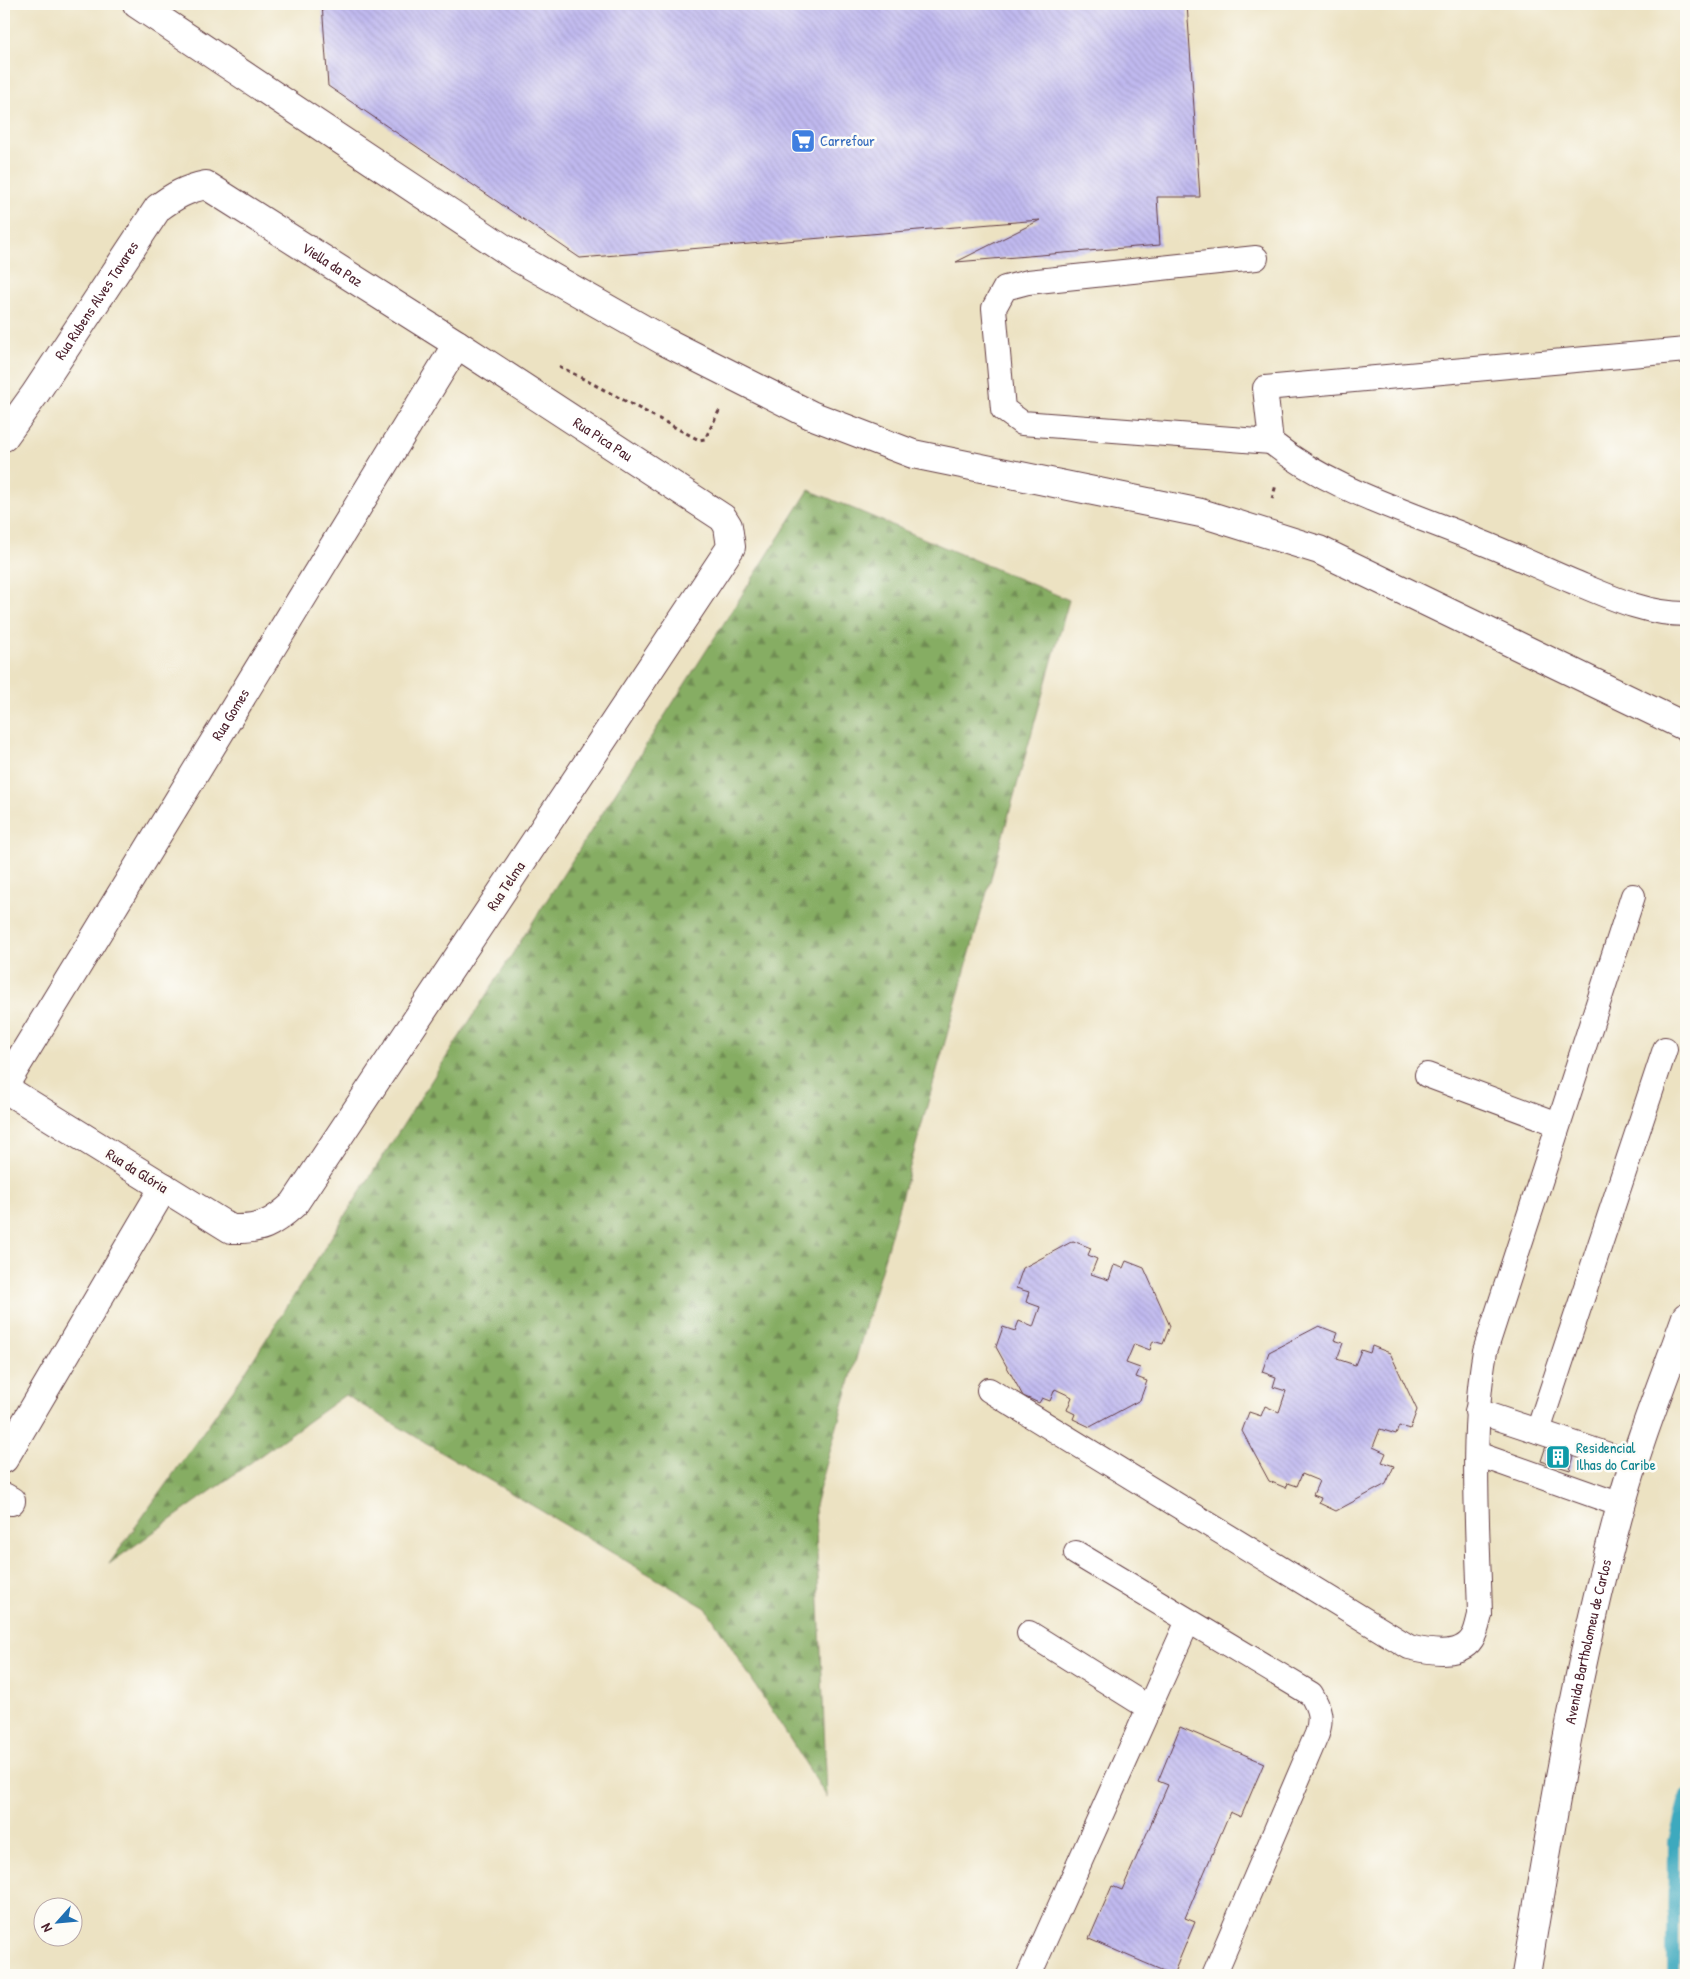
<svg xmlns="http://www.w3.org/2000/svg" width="1690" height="1979" viewBox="0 0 1690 1979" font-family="'Patrick Hand',sans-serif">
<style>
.forest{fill:url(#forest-firs);stroke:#686647}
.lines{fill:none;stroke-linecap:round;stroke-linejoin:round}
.stream{stroke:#3ea9be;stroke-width:12}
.building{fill:url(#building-back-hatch)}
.lane-casing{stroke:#623c42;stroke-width:26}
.street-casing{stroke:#623c42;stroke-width:30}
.secondary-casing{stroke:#623c42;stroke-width:30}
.path{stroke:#623c42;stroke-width:3;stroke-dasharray:4 4;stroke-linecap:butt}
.lane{stroke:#fff;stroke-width:24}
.street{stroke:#fff;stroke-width:28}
.secondary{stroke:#fff;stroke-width:28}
.labels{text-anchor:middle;stroke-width:5;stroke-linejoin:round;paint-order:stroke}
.shop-label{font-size:15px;fill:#366cbe;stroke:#fdfcf7;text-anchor:start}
.street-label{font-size:15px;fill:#4a1f2b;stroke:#fdfcf7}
.culture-label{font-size:15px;fill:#0d838f;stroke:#fdfcf7;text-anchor:start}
</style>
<defs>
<pattern id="forest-firs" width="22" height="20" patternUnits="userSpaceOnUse" patternTransform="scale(1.25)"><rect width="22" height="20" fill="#86ad63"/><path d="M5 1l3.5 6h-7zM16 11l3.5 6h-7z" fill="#708c52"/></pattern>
<pattern id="building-back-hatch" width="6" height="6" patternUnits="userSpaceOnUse" patternTransform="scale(1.25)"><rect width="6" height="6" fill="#c0b9ef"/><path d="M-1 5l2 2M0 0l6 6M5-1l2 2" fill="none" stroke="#a69fcd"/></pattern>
</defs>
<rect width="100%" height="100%" fill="#fdfcf7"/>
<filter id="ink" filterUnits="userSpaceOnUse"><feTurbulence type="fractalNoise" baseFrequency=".02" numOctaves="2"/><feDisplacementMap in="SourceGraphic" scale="10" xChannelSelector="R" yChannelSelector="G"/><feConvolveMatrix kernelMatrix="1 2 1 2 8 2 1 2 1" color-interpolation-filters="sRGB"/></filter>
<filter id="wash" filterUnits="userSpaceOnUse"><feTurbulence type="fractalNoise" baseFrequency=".0096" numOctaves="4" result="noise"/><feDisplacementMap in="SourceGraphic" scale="20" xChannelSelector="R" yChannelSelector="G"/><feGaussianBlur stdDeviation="1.12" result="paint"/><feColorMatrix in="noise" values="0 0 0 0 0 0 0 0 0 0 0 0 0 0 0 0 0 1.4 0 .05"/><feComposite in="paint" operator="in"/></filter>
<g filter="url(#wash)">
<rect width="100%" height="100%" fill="#ece2c2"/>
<polygon class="forest" points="809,490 1069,600 815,1505 827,1797 706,1608 345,1395 109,1564 240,1380"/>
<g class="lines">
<polyline class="stream" points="1673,1975 1674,1841 1686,1795"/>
</g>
<g id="blocks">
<g class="building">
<polygon points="322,4 1187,4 1200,197 1157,197 1160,245 956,262 1040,220 580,258 328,86"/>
<polygon points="1073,1241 1091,1248 1088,1255 1097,1259 1091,1274 1109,1280 1114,1265 1123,1268 1126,1261 1144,1268 1170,1326 1163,1344 1153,1341 1150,1350 1134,1344 1126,1363 1140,1368 1136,1377 1147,1381 1140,1400 1090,1427 1073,1419 1075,1414 1067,1410 1072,1397 1055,1389 1050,1401 1042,1398 1039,1403 1023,1396 996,1347 1003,1327 1015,1331 1019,1321 1033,1327 1040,1307 1026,1302 1029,1292 1016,1288 1023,1268"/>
<polygon points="1319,1326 1337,1333 1334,1340 1343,1343 1337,1359 1355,1365 1361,1350 1370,1353 1372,1346 1390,1353 1417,1410 1410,1429 1399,1426 1396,1434 1380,1429 1373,1447 1386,1453 1382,1462 1394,1466 1386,1484 1336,1511 1319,1503 1321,1498 1313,1495 1319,1481 1302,1474 1297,1486 1288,1483 1286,1488 1269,1481 1242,1431 1249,1412 1261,1416 1265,1406 1279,1412 1286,1391 1273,1387 1276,1377 1262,1372 1269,1352"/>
<polygon points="1547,1443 1575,1453 1570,1470 1541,1461"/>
<polygon points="1180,1727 1264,1763 1241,1817 1230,1812 1185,1918 1195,1922 1173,1975 1089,1939 1112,1886 1122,1890 1168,1785 1158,1781"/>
</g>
</g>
</g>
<g filter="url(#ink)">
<use href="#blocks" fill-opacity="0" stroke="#623c42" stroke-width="1"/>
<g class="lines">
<defs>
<g id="lane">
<polyline points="1256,258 1028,282 1005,288 994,308 1003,409 1022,423 1271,442"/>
<path d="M1686,350L1265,388L1271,442C1331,490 1406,511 1476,540C1509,553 1541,568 1574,582C1610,597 1646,614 1686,614"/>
<polyline points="1427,1075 1558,1124"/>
<path d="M989,1390L1409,1647C1429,1652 1463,1659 1474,1635C1477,1629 1478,1622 1480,1615C1478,1528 1470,1437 1485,1351L1633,896"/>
<polyline points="1477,1411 1633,1463"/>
<polyline points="1538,1431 1665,1049"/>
<polyline points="1477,1454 1621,1505"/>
<path d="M1076,1553L1311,1694C1320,1709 1322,1718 1317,1734L1214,1975"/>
<polyline points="1029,1633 1149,1708"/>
<polyline points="1029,1975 1188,1621"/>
</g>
<g id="street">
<polyline points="137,4 518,258 666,342 811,415 913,454 1201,513 1319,550 1686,727"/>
<path id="s1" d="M4,437L35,394L158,208C174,196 186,189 206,185L457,344L723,518L728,526L731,547L294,1204C272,1224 261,1230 231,1229L4,1088"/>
<path id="s2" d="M4,1086L457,344"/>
<polyline points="4,1459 164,1187"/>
<polyline points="4,1497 11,1501"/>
</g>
<g id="secondary">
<path id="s3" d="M1526,1975C1552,1817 1578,1660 1621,1506C1638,1442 1664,1379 1686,1317"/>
</g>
</defs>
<use href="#lane" class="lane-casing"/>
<use href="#street" class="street-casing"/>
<use href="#secondary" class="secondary-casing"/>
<g class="path">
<polyline points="559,366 699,440 705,439 720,409"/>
<polyline points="1272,499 1276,485"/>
</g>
<use href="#lane" class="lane"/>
<use href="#street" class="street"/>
<use href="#secondary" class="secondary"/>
</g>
</g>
<defs>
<symbol id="supermarket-square" viewBox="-11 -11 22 22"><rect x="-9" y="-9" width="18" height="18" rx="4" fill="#3f7fe0" stroke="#fdfcf7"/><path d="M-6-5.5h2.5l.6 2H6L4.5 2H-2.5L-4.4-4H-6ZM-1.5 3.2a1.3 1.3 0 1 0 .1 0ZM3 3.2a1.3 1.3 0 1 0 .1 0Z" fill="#fff"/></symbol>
<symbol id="building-square" viewBox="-11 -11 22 22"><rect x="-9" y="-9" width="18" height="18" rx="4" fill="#0f9aa8" stroke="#fdfcf7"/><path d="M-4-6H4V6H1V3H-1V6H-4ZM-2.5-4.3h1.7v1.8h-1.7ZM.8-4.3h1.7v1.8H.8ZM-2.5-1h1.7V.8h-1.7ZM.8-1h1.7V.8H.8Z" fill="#fff"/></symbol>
</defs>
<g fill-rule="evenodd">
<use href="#supermarket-square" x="789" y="127" width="28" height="28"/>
<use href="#building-square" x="1544" y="1443" width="28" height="28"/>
</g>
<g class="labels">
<g class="shop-label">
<text x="820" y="146">Carrefour</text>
</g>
<g class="street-label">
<text dy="5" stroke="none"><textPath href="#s1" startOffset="479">Viella da Paz</textPath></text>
<text dy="5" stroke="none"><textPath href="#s1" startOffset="165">Rua Rubens Alves Tavares</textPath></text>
<text dy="5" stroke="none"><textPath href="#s1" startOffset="801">Rua Pica Pau</textPath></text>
<text dy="5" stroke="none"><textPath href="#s2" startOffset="435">Rua Gomes</textPath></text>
<text transform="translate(506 886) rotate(-56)" y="5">Rua Telma</text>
<text transform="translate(137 1171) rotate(32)" y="5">Rua da Glória</text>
<text dy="5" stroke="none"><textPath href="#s3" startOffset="339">Avenida Bartholomeu de Carlos</textPath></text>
</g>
<g class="culture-label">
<text x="1576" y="1453">Residencial<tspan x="1576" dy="17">Ilhas do Caribe</tspan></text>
</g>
</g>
<rect width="1690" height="1979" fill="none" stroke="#fdfcf7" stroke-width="20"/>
<g transform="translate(58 1922) rotate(243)"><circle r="24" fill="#fdfcf7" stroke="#b5a4a5"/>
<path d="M0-4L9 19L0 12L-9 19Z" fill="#1f6fb2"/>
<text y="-8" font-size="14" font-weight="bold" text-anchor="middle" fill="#4a1f2b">N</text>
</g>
</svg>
